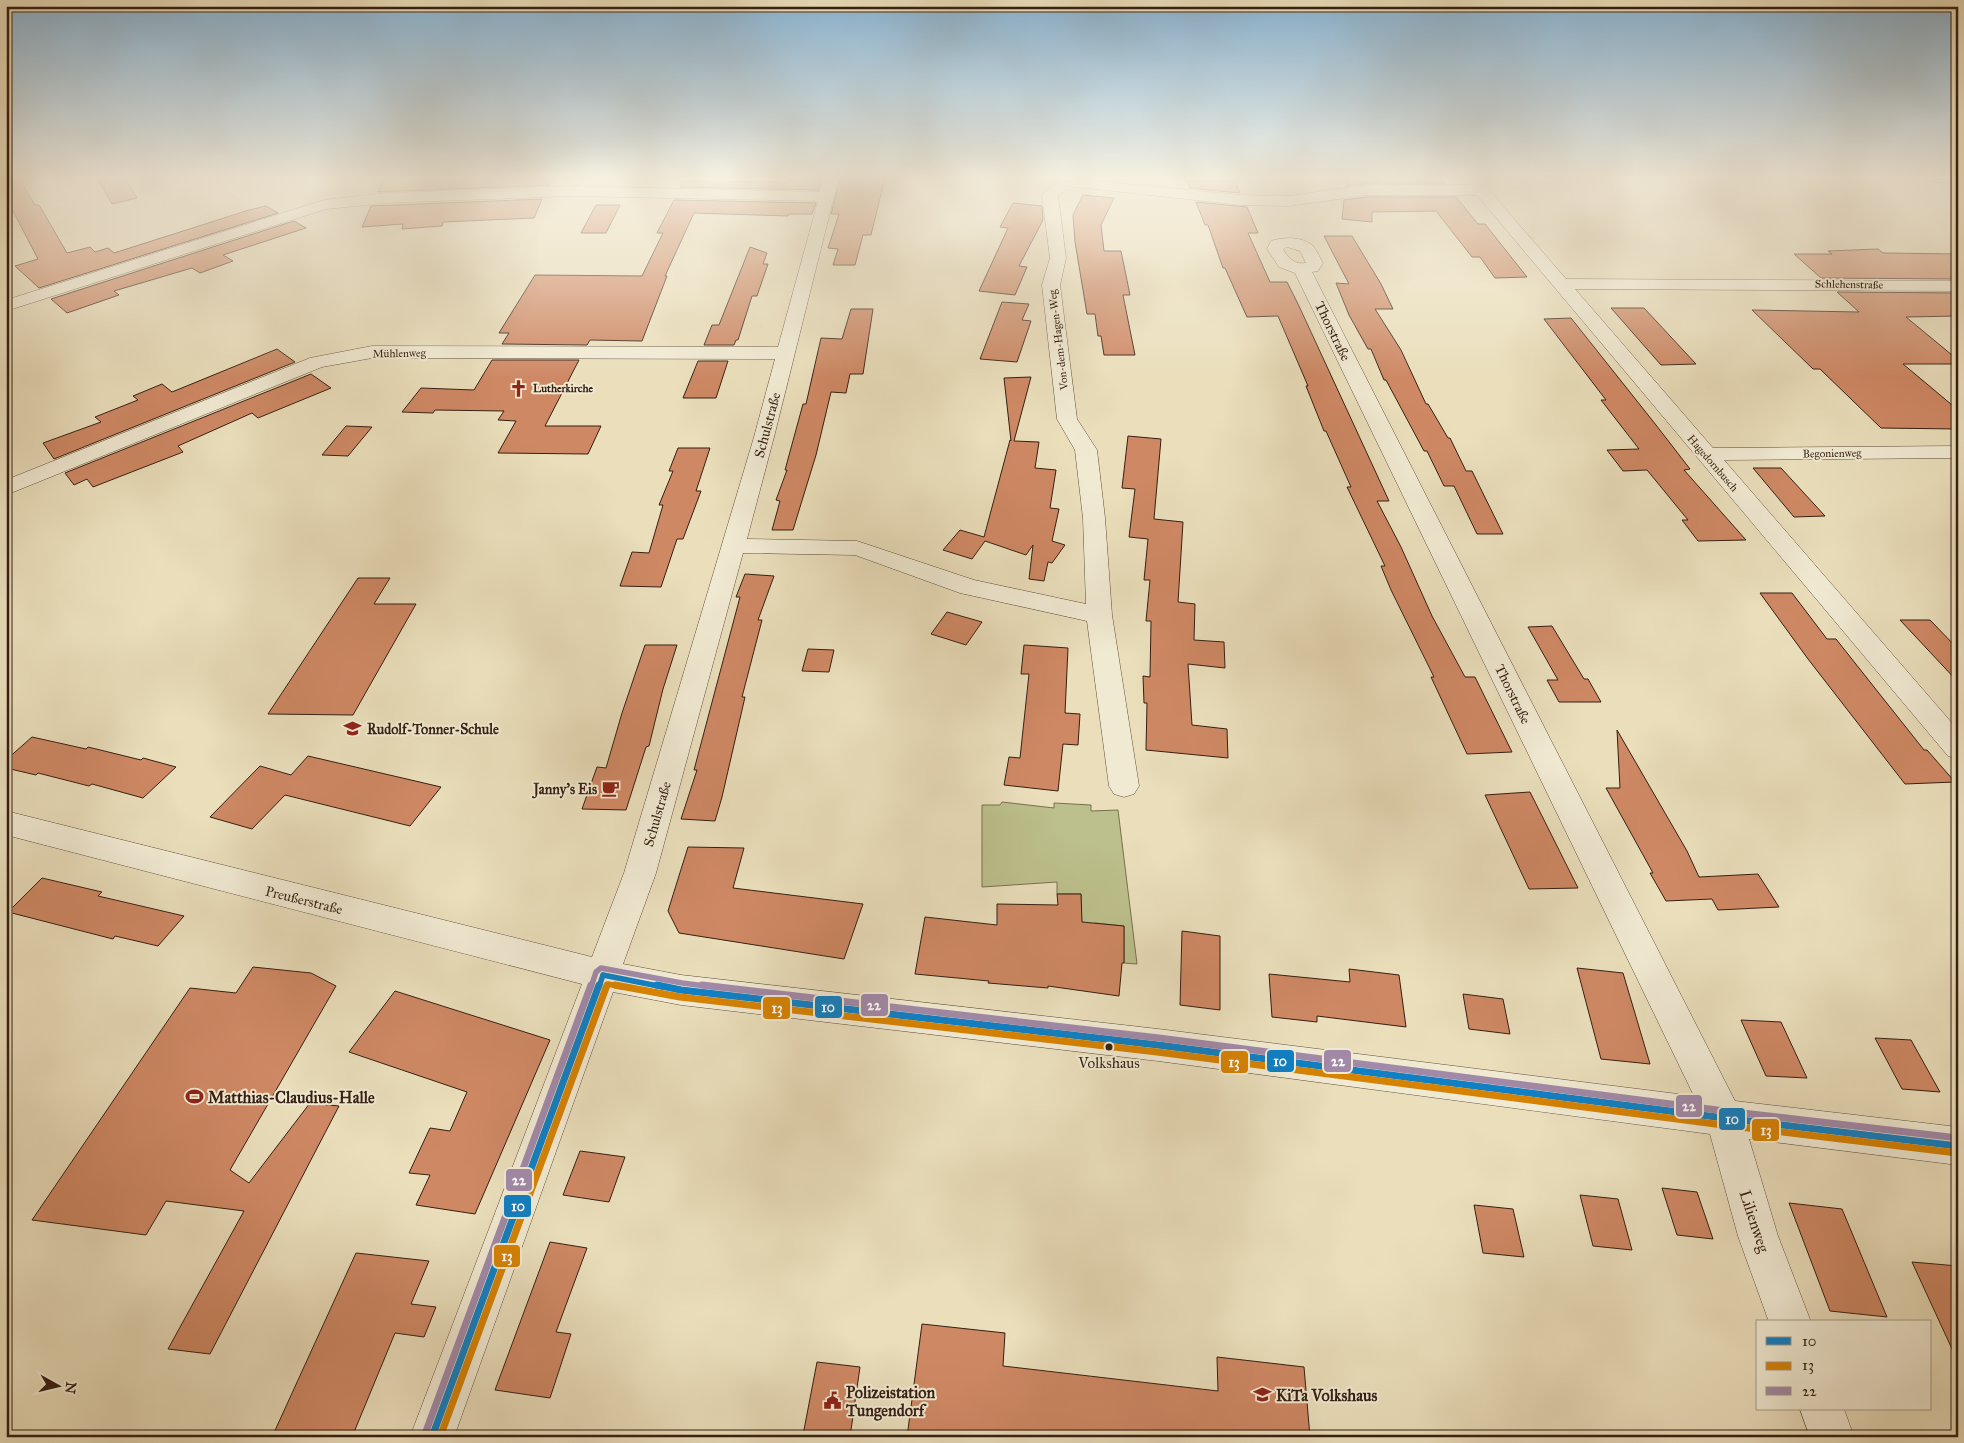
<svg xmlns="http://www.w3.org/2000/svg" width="1964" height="1443" viewBox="0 0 1964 1443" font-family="'IM FELL Great Primer',serif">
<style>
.green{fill:#bcc08c;stroke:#78704f}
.building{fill:#ce8864;stroke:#351f12}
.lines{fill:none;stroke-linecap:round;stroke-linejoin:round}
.minor-casing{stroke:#624f3c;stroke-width:1}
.major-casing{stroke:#351f12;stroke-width:1}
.minor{fill:#f1ead3;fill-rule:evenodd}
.major{fill:#e5bf7e;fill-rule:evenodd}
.bus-1-far1-casing{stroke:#f1ead3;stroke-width:9}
.bus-1-casing{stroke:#f1ead3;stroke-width:11}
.bus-2-far1-casing{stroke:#f1ead3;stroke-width:9}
.bus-2-casing{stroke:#f1ead3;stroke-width:11}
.bus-3-far1-casing{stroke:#f1ead3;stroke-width:9}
.bus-3-casing{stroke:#f1ead3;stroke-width:11}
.bus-1-far1{stroke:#107fc3;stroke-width:5.5}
.bus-1{stroke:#107fc3;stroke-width:7}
.bus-2-far1{stroke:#d68203;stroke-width:5.5}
.bus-2{stroke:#d68203;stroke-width:7}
.bus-3-far1{stroke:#a189a8;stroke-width:5.5}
.bus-3{stroke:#a189a8;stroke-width:7}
.bus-dot{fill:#351f12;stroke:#f1ead3;stroke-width:2}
.labels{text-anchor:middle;stroke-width:4;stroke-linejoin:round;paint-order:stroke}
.far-street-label{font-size:11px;fill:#351f12;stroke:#f1ead3}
.far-poi-label{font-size:11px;font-weight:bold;fill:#351f12;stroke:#f1ead3;text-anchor:start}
.street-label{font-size:14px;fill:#351f12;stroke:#f1ead3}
.poi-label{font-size:14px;font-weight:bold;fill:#351f12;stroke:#f1ead3;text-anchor:start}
.near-bus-label{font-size:15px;fill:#351f12;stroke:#f1ead3}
.near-poi-label{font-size:16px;font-weight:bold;fill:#351f12;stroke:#f1ead3;text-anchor:start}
.near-street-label{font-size:16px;fill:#351f12;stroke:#f1ead3}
.line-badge{stroke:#f1ead3;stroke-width:2}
.badge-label{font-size:14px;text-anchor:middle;font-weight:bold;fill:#fff}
</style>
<rect width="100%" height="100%" fill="#eadebb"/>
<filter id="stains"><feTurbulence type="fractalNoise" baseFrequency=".004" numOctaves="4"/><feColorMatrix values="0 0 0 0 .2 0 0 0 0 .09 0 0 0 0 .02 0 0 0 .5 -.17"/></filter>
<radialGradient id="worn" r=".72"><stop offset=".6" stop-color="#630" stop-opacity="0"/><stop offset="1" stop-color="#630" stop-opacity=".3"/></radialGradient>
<polygon class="green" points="1002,802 1054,808 1054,803 1091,805 1091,811 1118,810 1137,964 1124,963 1124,926 1095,923 1082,936 1081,894 1057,894 1057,882 982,887 982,805 1000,805"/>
<g class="building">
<polygon points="6,176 17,176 35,205 39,205 67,253 90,247 95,252 108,248 114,253 249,210 266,206 278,213 39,288 15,266 38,259 13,211 6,212"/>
<polygon points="96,176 123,176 137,198 112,204"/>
<polygon points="385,176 553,176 549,185 378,192"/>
<polygon points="1347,176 1439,176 1445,183 1367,183 1346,186"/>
<polygon points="843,177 885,178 871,235 863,235 855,265 833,265 838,249 828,248 839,214 831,214 840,180"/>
<polygon points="788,180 822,180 819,190 680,187 683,181 787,182"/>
<polygon points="1187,181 1235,181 1240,193 1190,188"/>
<polygon points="1083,195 1114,198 1101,225 1104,251 1121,251 1130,295 1123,295 1135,355 1104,355 1101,336 1098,336 1095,314 1087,314 1075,242 1073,215"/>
<polygon points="1367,197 1456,197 1478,224 1485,224 1527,277 1495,278 1480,257 1472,257 1436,211 1372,212 1372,222 1342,219 1344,200"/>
<polygon points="542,199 534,218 443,222 442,226 402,229 403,224 362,227 371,206"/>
<polygon points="674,200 816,203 812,214 789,214 788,216 694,213 665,276 667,276 642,341 590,340 587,345 502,344 509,333 499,333 535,275 642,276 663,233 657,233"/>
<polygon points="1196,202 1247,207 1258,233 1248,233 1270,282 1287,282 1299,306 1389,501 1377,501 1401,547 1432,616 1465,677 1475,677 1512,752 1467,754 1431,677 1434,677 1391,590 1381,566 1385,566 1347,487 1351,487 1326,431 1324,431 1306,386 1308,386 1278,316 1247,317 1225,268 1223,268 1208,225 1205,225"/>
<polygon points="1013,203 1042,206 1043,220 1019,266 1027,267 1015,295 979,291 1008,228 1000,227"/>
<polygon points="596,205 620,205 606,233 581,233"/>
<polygon points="294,221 306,228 223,255 233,261 200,273 192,268 114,291 119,295 67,313 51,299"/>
<polygon points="1324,236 1352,236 1381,284 1393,309 1375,309 1401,350 1426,404 1428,404 1448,438 1450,438 1466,471 1472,471 1503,534 1477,534 1454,486 1444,486 1427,451 1424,451 1386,380 1384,380 1371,349 1368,349 1349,315 1336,283 1349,284"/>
<polygon points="750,247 767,253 763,264 768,264 757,296 752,296 738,340 736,340 734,345 704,345 712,325 719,325"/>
<polygon points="1878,249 1883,253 1958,254 1958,279 1821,278 1794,254 1832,254 1828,251"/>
<polygon points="1837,292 1958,293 1958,316 1906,317 1958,360 1958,364 1903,364 1958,410 1958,429 1881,428 1820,369 1813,369 1752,310 1859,312"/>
<polygon points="1002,302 1029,304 1022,320 1031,321 1017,362 980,359"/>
<polygon points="1611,308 1644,308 1696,364 1661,365"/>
<polygon points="851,309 873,309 863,374 850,374 846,393 831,392 816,455 793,530 772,530 780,501 776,500 787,470 785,470 803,404 806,404 821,338 842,339"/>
<polygon points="1571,318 1656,425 1690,469 1684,470 1746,540 1698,541 1682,520 1688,520 1647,470 1623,471 1607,450 1639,449 1601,400 1606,400 1544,319"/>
<polygon points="277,349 295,362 54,459 43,443 101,422 95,417 138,400 133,396 162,384 172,392"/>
<polygon points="492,360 579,360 545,426 601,426 588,454 498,453 516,421 498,420 504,411 435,410 433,413 402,412 421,388 474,390"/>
<polygon points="698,361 728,361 716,398 683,398"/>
<polygon points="311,374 331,388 258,418 252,413 178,446 183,452 93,487 87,479 74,485 65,473"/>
<polygon points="1031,377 1014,441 1039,442 1035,468 1056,470 1050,508 1059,509 1052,541 1065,545 1052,563 1048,562 1044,581 1029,579 1033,545 1026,555 985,541 972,559 943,550 960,530 984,537 1010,440 1011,441 1004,378"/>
<polygon points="346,426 372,427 348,456 322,455"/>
<polygon points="1128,436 1161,439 1154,519 1183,522 1178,602 1195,604 1194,640 1224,642 1225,668 1188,664 1192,725 1227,729 1228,758 1146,750 1147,703 1144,703 1143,676 1150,677 1151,621 1146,621 1150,580 1144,580 1148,539 1129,537 1135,489 1122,488"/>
<polygon points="678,448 710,448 696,491 701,491 683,539 677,539 661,587 620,586 632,552 649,553 663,505 659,505 673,471 669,471"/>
<polygon points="1753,468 1781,468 1825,516 1794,517"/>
<polygon points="745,574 774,576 758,620 762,620 742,697 745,697 722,797 715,821 681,819 697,770 694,770 740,597 736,597"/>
<polygon points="358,578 390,578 374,604 416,604 353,715 268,714"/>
<polygon points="1760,593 1792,593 1827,639 1836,639 1924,750 1927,750 1955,782 1905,784 1808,659"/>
<polygon points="947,612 982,622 966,645 931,634"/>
<polygon points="1900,620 1930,620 1958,649 1958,682"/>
<polygon points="1552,626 1584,679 1588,679 1601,702 1559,702 1547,680 1558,680 1528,627"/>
<polygon points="645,645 677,645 663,689 649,746 646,747 626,810 582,809 597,767 606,768 622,713"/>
<polygon points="1024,645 1068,648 1065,713 1080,714 1078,745 1063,744 1058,791 1004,785 1009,757 1020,758 1029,674 1021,674"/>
<polygon points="808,649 834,650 829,672 802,671"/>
<polygon points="1617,730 1687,851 1699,877 1758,874 1779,907 1718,910 1712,899 1666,901 1650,873 1653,873 1606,788 1620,788"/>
<polygon points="32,737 86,749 88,747 141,760 143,758 176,767 143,798 92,784 89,786 38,773 36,775 6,768 6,760"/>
<polygon points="308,756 441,787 410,826 285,795 252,829 210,817 260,766 291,775"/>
<polygon points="1530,792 1578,888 1529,889 1485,795"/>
<polygon points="688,847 744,848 733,888 863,904 844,959 679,933 668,911"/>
<polygon points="42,878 102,892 98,896 184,916 158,946 115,936 113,939 8,912"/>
<polygon points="1057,894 1081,894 1082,922 1124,926 1124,963 1122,963 1119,996 1048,986 1048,988 988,983 989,981 915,974 925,917 997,925 997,904 1058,905"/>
<polygon points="1182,931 1220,936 1220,1010 1180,1005"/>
<polygon points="253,967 311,973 336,986 230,1170 249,1183 310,1103 339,1106 210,1354 168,1349 244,1211 166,1201 146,1235 32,1220 190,988 236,993"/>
<polygon points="1577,968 1623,973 1650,1064 1601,1059"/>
<polygon points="1349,969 1399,975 1406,1027 1317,1016 1317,1022 1272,1017 1269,974 1350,982"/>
<polygon points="395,991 550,1040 475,1214 416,1205 430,1175 409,1173 430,1128 450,1131 467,1092 349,1052"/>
<polygon points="1463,994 1503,999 1510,1034 1469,1029"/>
<polygon points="1741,1020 1781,1022 1807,1078 1766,1076"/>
<polygon points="1875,1038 1911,1040 1940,1092 1902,1089"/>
<polygon points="580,1151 625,1157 609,1202 563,1195"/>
<polygon points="1662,1188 1697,1192 1713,1239 1677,1235"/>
<polygon points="1580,1195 1618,1199 1632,1250 1593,1246"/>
<polygon points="1789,1203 1842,1209 1887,1317 1830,1311"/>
<polygon points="1474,1205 1513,1209 1524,1257 1483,1253"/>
<polygon points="550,1242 587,1248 556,1332 571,1334 550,1398 495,1390"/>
<polygon points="356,1253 429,1261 411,1304 436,1307 424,1337 395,1333 352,1437 272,1437"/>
<polygon points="1912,1262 1958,1266 1958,1362"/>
<polygon points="922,1324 1005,1333 1003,1366 1218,1391 1217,1357 1304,1367 1310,1437 907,1437"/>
<polygon points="817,1362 860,1367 850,1437 803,1435"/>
</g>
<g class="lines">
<defs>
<g id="minor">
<path d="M825,176H839L774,437L747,539L857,541L974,580L1086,604L1083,518L1075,450L1057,419L1042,285L1050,258L1042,195L1055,184L1076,179L1241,195L1289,196L1367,185H1469L1462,176H1477L1566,279L1958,281V291L1575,289L1713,448L1958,446V458L1724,460L1958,730V759L1948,756L1477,195H1367L1289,206L1241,205L1076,187L1065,190L1058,196L1066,258L1060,285L1077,419L1097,450L1105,518L1112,615L1139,786L1134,794L1124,797L1114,794L1109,786L1087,621L960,593L855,555L743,553L656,873L623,964L681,975L1158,1029L1694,1096L1295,273L1279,267L1267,249L1271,241C1283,237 1303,236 1313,246C1317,251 1320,258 1323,263L1318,271L1312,272L1735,1101L1958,1127V1165L1749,1139L1778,1236L1811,1322H1769L1738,1236L1710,1134L1158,1061L681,1005L613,992L454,1437H410L582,984L6,835V811L592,957L624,873L754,437L775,359L372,358L322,367L6,495V480L310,358L372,346L778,347L818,201L571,196L387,203L326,209L6,311V300L324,200L387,193L571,186L820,192ZM1287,247L1300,251L1306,263C1295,265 1288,258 1283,249Z"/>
<polygon points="1800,1409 1844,1409 1854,1437 1810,1437"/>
</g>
<polygon id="major" points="1913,176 1958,176 1958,184 1920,180 1915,179"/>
</defs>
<use href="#minor" class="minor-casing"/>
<use href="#major" class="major-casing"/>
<use href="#minor" class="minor"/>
<use href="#major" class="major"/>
<defs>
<g id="bus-1-far1">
<polyline points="603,975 663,987"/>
<polyline points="599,987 603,975"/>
</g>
<g id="bus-1">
<polyline points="657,985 681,990 1158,1045 1724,1118 1958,1146"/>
<polyline points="432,1437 599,985"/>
</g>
<polyline id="bus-2-far1" points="607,987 608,984 622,987"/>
<g id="bus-2">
<polyline points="615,985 680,997 1157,1052 1723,1125 1957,1153"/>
<polyline points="440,1437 607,985"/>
</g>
<polyline id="bus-3-far1" points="591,987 596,972 601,968 682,983 713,987"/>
<g id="bus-3">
<polyline points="702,985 1159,1038 1725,1111 1958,1138"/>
<polyline points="425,1434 591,985"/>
</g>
</defs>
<use href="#bus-1-far1" class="bus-1-far1-casing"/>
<use href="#bus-1" class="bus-1-casing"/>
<use href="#bus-2-far1" class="bus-2-far1-casing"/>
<use href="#bus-2" class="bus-2-casing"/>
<use href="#bus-3-far1" class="bus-3-far1-casing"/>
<use href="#bus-3" class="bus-3-casing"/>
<use href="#bus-1-far1" class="bus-1-far1"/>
<use href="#bus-1" class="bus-1"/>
<use href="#bus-2-far1" class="bus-2-far1"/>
<use href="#bus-2" class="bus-2"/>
<use href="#bus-3-far1" class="bus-3-far1"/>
<use href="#bus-3" class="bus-3"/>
</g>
<linearGradient id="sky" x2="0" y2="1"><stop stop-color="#8ab6d6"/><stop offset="0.47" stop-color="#f6f0e0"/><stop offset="1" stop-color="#f6f0e0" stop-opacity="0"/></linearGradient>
<rect width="1964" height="378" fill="url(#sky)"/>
<defs>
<symbol id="church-bare" viewBox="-9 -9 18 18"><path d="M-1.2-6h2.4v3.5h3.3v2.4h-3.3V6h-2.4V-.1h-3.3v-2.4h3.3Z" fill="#8f2418" stroke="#f1ead3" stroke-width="2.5" paint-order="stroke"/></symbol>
<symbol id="school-bare" viewBox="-9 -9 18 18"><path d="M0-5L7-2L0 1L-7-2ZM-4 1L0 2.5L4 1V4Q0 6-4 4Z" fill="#8f2418" stroke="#f1ead3" stroke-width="2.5" paint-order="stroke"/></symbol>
<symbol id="cafe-bare" viewBox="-9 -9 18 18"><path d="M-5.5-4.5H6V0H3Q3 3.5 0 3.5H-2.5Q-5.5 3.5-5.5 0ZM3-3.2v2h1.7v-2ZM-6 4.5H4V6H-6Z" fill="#8f2418" stroke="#f1ead3" stroke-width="2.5" paint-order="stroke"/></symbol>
<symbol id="stadium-bare" viewBox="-9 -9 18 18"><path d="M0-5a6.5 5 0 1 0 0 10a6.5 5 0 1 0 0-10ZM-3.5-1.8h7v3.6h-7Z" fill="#8f2418" stroke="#f1ead3" stroke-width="2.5" paint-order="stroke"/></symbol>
<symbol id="civic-bare" viewBox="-9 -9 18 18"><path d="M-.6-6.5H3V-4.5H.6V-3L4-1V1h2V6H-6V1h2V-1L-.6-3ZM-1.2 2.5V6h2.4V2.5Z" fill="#8f2418" stroke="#f1ead3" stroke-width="2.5" paint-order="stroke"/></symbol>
</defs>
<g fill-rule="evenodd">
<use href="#church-bare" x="506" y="376" width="25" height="25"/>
<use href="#school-bare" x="340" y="716" width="25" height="25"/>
<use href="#cafe-bare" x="598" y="776" width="25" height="25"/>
<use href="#stadium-bare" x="182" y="1084" width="25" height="25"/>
<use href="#school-bare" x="1250" y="1382" width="25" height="25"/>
<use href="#civic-bare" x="820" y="1388" width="25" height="25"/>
</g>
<circle class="bus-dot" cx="1109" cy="1047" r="4.5"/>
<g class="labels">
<g class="far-street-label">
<text transform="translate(1849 284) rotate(1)" y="4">Schlehenstraße</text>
<text transform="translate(1058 340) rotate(-97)" y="4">Von-dem-Hagen-Weg</text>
<text transform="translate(399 353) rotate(-1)" y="4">Mühlenweg</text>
<text transform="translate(1832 453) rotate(-1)" y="4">Begonienweg</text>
<text transform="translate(1713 463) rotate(49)" y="4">Hagedornbusch</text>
</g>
<g class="far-poi-label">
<text x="533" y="392">Lutherkirche</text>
</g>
<g class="street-label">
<text transform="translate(1333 331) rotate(64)" y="5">Thorstraße</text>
<text transform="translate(767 425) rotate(-75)" y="5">Schulstraße</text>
<text transform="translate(1513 694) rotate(64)" y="5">Thorstraße</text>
<text transform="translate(657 814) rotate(-74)" y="5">Schulstraße</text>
<text transform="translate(304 900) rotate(14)" y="5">Preußerstraße</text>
</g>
<g class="poi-label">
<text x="367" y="734">Rudolf-Tonner-Schule</text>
<text x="597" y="794" text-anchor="end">Janny's Eis</text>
</g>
<g class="near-bus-label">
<text x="1109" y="1068">Volkshaus</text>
</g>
<g class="near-poi-label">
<text x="208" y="1103">Matthias-Claudius-Halle</text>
<text x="846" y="1398">Polizeistation<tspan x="846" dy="18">Tungendorf</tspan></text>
<text x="1276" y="1401">KiTa Volkshaus</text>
</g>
<g class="near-street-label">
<text transform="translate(1755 1221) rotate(72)" y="6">Lilienweg</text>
</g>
</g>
<g class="line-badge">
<rect x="860" y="993" width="29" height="24" rx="5" fill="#a189a8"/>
<rect x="814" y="995" width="29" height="24" rx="5" fill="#107fc3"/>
<rect x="762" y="996" width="29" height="24" rx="5" fill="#d68203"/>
<rect x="1266" y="1049" width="29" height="24" rx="5" fill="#107fc3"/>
<rect x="1323" y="1049" width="29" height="24" rx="5" fill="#a189a8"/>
<rect x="1220" y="1050" width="29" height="24" rx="5" fill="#d68203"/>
<rect x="1675" y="1094" width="28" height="24" rx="5" fill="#a189a8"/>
<rect x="1718" y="1107" width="28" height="24" rx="5" fill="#107fc3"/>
<rect x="1751" y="1118" width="29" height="24" rx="5" fill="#d68203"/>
<rect x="505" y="1168" width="28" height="24" rx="5" fill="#a189a8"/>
<rect x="503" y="1194" width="29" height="24" rx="5" fill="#107fc3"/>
<rect x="493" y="1244" width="28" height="24" rx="5" fill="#d68203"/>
</g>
<g class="badge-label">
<text x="874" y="1010">22</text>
<text x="828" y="1012">10</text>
<text x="777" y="1013">13</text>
<text x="1280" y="1066">10</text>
<text x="1338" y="1066">22</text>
<text x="1234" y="1067">13</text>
<text x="1689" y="1111">22</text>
<text x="1732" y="1124">10</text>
<text x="1766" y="1135">13</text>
<text x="519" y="1185">22</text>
<text x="518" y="1211">10</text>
<text x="507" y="1261">13</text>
</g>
<rect width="1964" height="1443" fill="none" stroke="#eadebb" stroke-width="25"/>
<rect x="8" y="8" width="1949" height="1428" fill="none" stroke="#351f12" stroke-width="2.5"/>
<rect x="12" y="12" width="1939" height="1418" fill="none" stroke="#351f12"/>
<rect x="1756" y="1320" width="175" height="90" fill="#f1ead3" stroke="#a69986"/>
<rect x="1766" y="1337" width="25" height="8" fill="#107fc3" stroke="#a69986"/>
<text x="1802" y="1346" font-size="15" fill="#351f12">10</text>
<rect x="1766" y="1362" width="25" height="8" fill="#d68203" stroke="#a69986"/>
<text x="1802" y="1370" font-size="15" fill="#351f12">13</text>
<rect x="1766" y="1387" width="25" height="8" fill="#a189a8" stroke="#a69986"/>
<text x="1802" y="1396" font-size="15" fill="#351f12">22</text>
<g transform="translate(58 1386) rotate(98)" stroke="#f1ead3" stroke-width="4" paint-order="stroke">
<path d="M0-4L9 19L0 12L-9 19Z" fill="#351f12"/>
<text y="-8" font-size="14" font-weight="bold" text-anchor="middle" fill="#351f12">N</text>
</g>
<rect width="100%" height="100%" filter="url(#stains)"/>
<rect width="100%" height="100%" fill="url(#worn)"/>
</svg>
